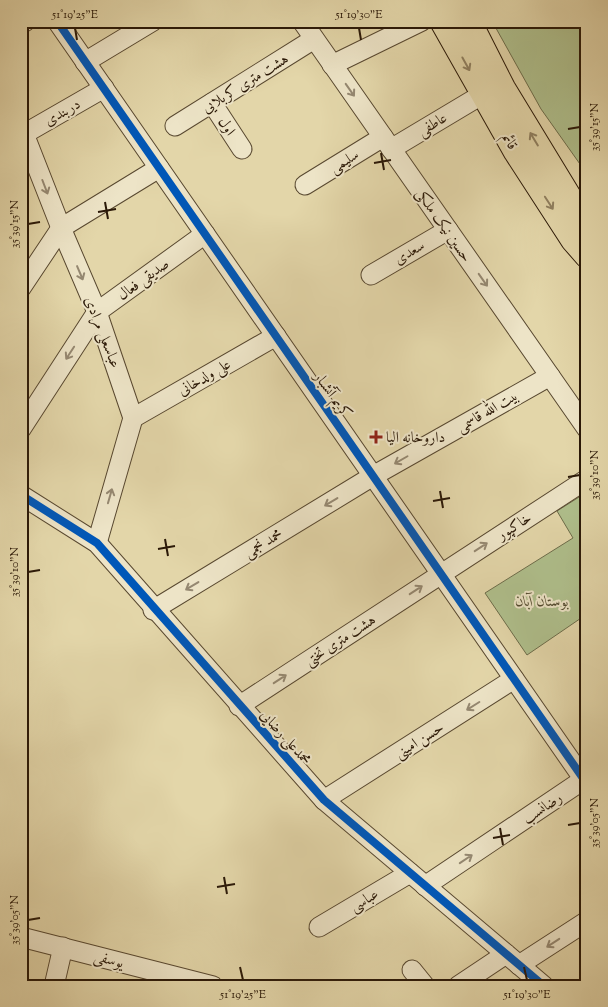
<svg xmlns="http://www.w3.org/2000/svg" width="608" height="1007" viewBox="0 0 608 1007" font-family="'Sorts Mill Goudy',Amiri,serif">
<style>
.green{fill:#afbf8c;stroke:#6c6c4a}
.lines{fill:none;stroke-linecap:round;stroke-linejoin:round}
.minor-casing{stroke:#584830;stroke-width:21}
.major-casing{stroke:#2a1807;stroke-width:26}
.minor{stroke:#ede4c7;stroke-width:19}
.major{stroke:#e3d6a9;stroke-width:24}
.cycleway-casing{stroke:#ede4c7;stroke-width:11}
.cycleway{stroke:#0057b8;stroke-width:8}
.oneway{stroke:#908060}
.oneway2{stroke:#958871}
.ticks{fill:none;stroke:#2a1807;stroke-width:2}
.poi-dot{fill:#8f2418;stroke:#ede4c7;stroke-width:2}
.labels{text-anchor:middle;stroke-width:4;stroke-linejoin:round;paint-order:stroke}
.street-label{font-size:15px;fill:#2a1807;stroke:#ede4c7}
.poi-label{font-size:15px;fill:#2a1807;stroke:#ede4c7;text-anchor:start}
.park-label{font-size:15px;font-style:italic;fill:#524a2f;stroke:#ede4c7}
.neatline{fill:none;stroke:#2a1807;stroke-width:2}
.ticks-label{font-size:12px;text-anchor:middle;fill:#2a1807}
</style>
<rect width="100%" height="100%" fill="#e3d6a9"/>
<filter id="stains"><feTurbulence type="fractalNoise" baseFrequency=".004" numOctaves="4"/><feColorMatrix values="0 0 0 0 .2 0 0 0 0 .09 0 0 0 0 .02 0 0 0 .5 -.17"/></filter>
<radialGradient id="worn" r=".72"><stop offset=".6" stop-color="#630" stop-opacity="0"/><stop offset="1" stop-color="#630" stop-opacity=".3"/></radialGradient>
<g class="green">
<polygon points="492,21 587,21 587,174 541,109"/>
<polygon points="587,492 587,570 585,571 587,575 587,614 527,655 485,593 573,538 557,511"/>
</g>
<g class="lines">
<defs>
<g id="minor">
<polyline points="57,21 587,784"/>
<polyline points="302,21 587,429"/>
<polyline points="21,24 26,21"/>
<polyline points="85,62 153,21"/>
<polyline points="332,65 422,21"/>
<polyline points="212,103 242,149"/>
<polyline points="21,126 61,228 97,312 133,418 97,543"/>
<polyline points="175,126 314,39"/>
<polyline points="21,138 24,134 104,88"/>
<polyline points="391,149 473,100"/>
<polyline points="305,185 383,137"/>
<polyline points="371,275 448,230"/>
<polyline points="21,288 61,228 159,168"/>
<polyline points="133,418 276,336"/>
<polyline points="21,429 97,312 205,234"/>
<polyline points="21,495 97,543 324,800 544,986"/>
<polyline points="153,610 373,476 550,376"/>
<polyline points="239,706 587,479"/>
<polyline points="324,800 514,679"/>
<polyline points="425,886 583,780"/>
<polyline points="319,927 410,873"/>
<polyline points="21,937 213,986"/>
<polyline points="519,965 587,921"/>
<polyline points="412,970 425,986"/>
<polyline points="54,986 63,947"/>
<polyline points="458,986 506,954"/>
</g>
<g id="major">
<polyline points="442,21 516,152 573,240 587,256"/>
<polyline points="469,21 503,88 587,226"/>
</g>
</defs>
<use href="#minor" class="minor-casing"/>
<use href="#major" class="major-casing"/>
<use href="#minor" class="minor"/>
<use href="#major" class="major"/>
<defs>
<g id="cycleway">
<polyline points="57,21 587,784"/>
<polyline points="21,495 97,543 324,800 544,986"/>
</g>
</defs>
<use href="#cycleway" class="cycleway-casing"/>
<use href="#cycleway" class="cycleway"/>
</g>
<defs><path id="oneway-shaft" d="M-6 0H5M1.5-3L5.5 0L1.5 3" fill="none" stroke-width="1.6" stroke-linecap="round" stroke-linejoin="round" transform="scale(1.25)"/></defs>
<g class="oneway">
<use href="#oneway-shaft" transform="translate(466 64) rotate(61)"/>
<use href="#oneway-shaft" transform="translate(534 139) rotate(-121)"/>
<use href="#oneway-shaft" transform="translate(549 203) rotate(57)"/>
</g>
<g class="oneway2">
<use href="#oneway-shaft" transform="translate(350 90) rotate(55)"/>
<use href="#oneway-shaft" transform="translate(45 187) rotate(69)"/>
<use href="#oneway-shaft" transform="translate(80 273) rotate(67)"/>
<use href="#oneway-shaft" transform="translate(483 280) rotate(55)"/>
<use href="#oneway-shaft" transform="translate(70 353) rotate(123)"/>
<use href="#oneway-shaft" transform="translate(401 460) rotate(150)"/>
<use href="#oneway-shaft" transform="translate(110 496) rotate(-74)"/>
<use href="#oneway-shaft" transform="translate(331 502) rotate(149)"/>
<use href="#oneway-shaft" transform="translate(481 547) rotate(-33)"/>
<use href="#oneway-shaft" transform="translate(192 586) rotate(149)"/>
<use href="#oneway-shaft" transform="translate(416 590) rotate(-33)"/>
<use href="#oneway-shaft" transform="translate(280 679) rotate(-33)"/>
<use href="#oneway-shaft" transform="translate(473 706) rotate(148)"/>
<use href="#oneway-shaft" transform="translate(466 859) rotate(-34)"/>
<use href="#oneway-shaft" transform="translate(553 943) rotate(147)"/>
</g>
<path class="ticks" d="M75,28L77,40M359,28L361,40M568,129L580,127M381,153L384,170M374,163L391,160M105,202L108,219M98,212L116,209M28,224L40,222M568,477L580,475M440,491L443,508M433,501L450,498M165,539L168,556M158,549L175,546M28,572L40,570M568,825L580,823M500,828L503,845M493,838L510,835M224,877L227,894M217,887L235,884M28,920L40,918M240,967L243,980M524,967L527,980"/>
<path class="poi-dot" d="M373.5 429.5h5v5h5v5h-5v5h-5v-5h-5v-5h5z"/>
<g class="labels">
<g class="street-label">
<text transform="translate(245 83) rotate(-32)" y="5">هشت متری کربلایی</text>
<text transform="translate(62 112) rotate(-30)" y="5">دربندی</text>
<text transform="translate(432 124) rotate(-31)" y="5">عاطفی</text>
<text transform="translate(227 126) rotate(56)" y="5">اول</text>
<text transform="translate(510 141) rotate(59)" y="5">قائم</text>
<text transform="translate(344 161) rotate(-32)" y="5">سلیمی</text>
<text transform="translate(444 225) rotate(55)" y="5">حسین نیک ملکی</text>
<text transform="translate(409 252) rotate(-31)" y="5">سعدی</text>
<text transform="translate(143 279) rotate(-36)" y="5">صدیقی فعال</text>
<text transform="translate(103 332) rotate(69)" y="5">عباسعلی مرادی</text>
<text transform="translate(204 377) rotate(-30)" y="5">علی ولدخانی</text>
<text transform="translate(333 395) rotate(55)" y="5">کریم آتشبار</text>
<text transform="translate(487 411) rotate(-30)" y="5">بیت الله قاسمی</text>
<text transform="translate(514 526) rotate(-33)" y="5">خاکپور</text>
<text transform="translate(263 543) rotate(-31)" y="5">محمد نجمی</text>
<text transform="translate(340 640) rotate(-33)" y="5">هشت متری تختی</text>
<text transform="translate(286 737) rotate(48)" y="5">محمدعلی رضایی</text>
<text transform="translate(419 740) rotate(-32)" y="5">حسن امینی</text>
<text transform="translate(542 808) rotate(-34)" y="5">رضانسب</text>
<text transform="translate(364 900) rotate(-31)" y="5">عباسی</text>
<text transform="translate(109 959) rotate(15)" y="5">یوسفی</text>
</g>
<g class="poi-label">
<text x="386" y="442">داروخانه الیا</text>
</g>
<g class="park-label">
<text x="542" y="606">بوستان آبان</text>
</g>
</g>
<rect width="608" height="1007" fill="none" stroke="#e3d6a9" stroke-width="55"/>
<rect x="28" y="28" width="552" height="952" class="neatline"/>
<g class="ticks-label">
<text x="75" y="18">51°19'25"E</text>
<text x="359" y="18">51°19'30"E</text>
<text transform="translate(594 127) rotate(-90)" y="4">35°39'15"N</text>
<text transform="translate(14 224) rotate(-90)" y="4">35°39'15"N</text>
<text transform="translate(594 475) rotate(-90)" y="4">35°39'10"N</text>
<text transform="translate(14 572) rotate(-90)" y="4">35°39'10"N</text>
<text transform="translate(594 823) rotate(-90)" y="4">35°39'05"N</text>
<text transform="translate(14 920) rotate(-90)" y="4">35°39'05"N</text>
<text x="243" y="998">51°19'25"E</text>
<text x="527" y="998">51°19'30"E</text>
</g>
<rect width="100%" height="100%" filter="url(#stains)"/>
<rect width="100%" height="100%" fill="url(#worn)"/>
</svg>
